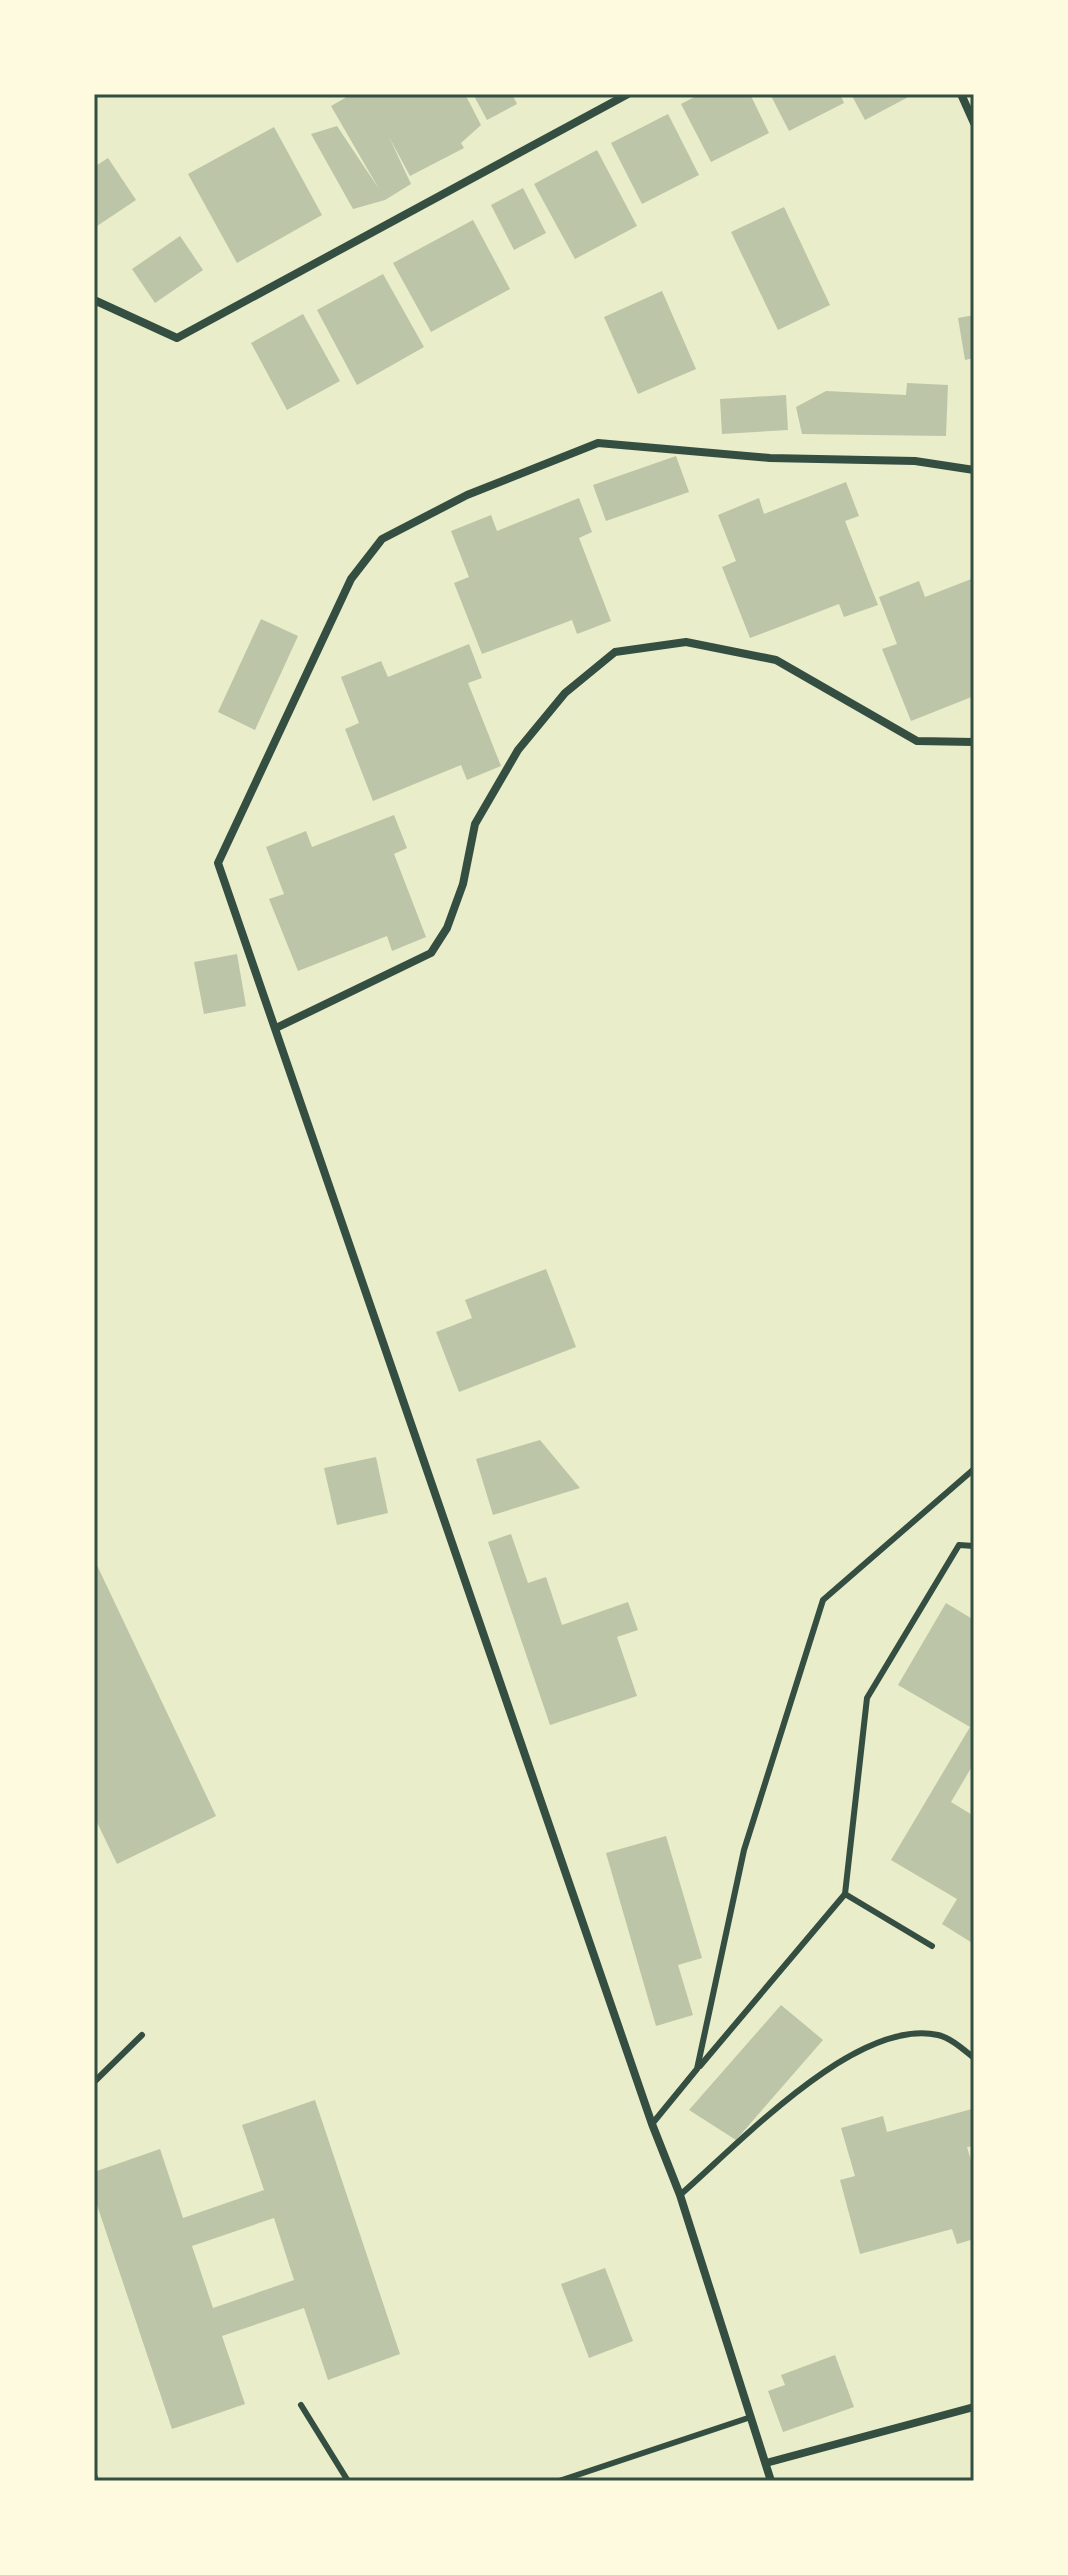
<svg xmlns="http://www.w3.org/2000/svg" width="1068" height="2575" viewBox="0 0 1068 2575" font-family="Raleway,sans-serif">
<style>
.building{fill:#bcc5a7;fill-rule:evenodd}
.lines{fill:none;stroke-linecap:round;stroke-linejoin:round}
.service{stroke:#344e41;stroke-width:6}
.minor{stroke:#344e41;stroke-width:8}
.neatline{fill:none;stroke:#344e41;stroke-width:3}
</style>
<rect width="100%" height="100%" fill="#e9edc9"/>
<g class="building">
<polygon points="352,94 465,94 481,125 461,143 464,148 410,176 389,137 411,184 385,200 353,209 311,134 337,126 379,189 331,106"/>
<polygon points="473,94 512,94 517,104 487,120"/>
<polygon points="700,94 750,94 769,133 711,162 681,104"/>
<polygon points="770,94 840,94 844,103 789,131"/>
<polygon points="851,94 914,94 865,120"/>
<polygon points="668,114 699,175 642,204 611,143"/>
<polygon points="274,127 322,215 237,263 188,174"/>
<polygon points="597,150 637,226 575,259 534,184"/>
<polygon points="108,158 136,200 94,228 94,167"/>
<polygon points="523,188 546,233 514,250 491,205"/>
<polygon points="784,207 830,305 778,330 731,232"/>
<polygon points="473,220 510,289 431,332 393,263"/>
<polygon points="180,236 203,270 155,303 132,269"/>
<polygon points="383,274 424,347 357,385 317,310"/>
<polygon points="662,291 696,369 638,394 604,317"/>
<polygon points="303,314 340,381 287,410 251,343"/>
<polygon points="974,315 974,358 965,360 958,318"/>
<polygon points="907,383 948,385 946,436 802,434 796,407 826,391 906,395"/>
<polygon points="786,395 788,430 722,434 720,399"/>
<polygon points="676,456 689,492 606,521 593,485"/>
<polygon points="846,482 859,516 845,521 878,605 844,617 839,604 750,638 722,567 736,561 718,515 759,498 764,514"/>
<polygon points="579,498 592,532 579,538 611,621 577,634 572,620 482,654 454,583 469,577 451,531 491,515 497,531"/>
<polygon points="974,578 974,696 911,721 882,649 897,644 879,597 919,581 925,597"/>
<polygon points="261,619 298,636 255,730 218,712"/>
<polygon points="469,644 482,678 468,683 501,766 467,780 461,765 373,801 345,729 359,723 341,677 381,661 388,677"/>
<polygon points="394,815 407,848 394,854 426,937 392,951 387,936 298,971 269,899 284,894 266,847 306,831 312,847"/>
<polygon points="237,954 246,1006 204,1014 194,962"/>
<polygon points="546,1269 576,1347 459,1392 436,1332 472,1318 465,1300"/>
<polygon points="540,1440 580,1488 493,1515 476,1459"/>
<polygon points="376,1457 388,1513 337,1525 324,1468"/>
<polygon points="511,1534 528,1583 546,1577 562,1625 628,1602 638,1630 617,1637 637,1696 550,1725 488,1542"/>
<polygon points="94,1559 216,1816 117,1864 94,1816"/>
<polygon points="946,1603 974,1620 974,1763 951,1802 974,1816 974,1944 942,1924 957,1899 891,1860 970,1727 898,1685"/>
<polygon points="666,1836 702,1958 678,1965 693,2015 656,2026 606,1853"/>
<polygon points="781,2005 823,2040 736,2140 689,2110"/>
<path d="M315,2100L400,2354L328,2380L304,2308L222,2336L245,2404L172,2429L94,2196V2172L160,2149L183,2218L264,2190L242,2125ZM274,2218L294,2280L213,2308L192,2246Z"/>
<polygon points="972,2109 974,2146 967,2147 974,2171 974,2239 957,2244 952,2229 860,2254 840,2180 855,2176 841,2128 883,2116 887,2132"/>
<polygon points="605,2268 633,2341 589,2358 561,2284"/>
<polygon points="835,2355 854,2407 783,2432 768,2391 785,2385 781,2375"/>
</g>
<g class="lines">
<g class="service">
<polyline points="845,1894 867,1698 959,1545 974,1546"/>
<polyline points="700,2066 845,1894 932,1946"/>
<polyline points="94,2082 142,2035"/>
<polyline points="652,2124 697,2069 744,1850 823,1600 974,1469"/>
<path d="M680,2195C739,2144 856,2017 938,2035C951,2038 964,2050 974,2058"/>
<polyline points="301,2405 348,2481"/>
<polyline points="94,2475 96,2481"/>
<polyline points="559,2481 751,2417"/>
</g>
<g class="minor">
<polyline points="961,94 974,123"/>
<polyline points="94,300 177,338 628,94"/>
<polyline points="276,1028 431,953 447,928 463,884 475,824 518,750 565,693 615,652 686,642 776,660 917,741 974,742"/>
<polyline points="766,2463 974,2407"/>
<polyline points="771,2481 680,2195 652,2124 218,863 351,579 382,539 467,495 598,443 770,458 915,461 974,470"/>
</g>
</g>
<rect width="1068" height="2575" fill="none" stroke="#fefae0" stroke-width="192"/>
<rect x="96" y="96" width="876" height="2383" class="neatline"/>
</svg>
